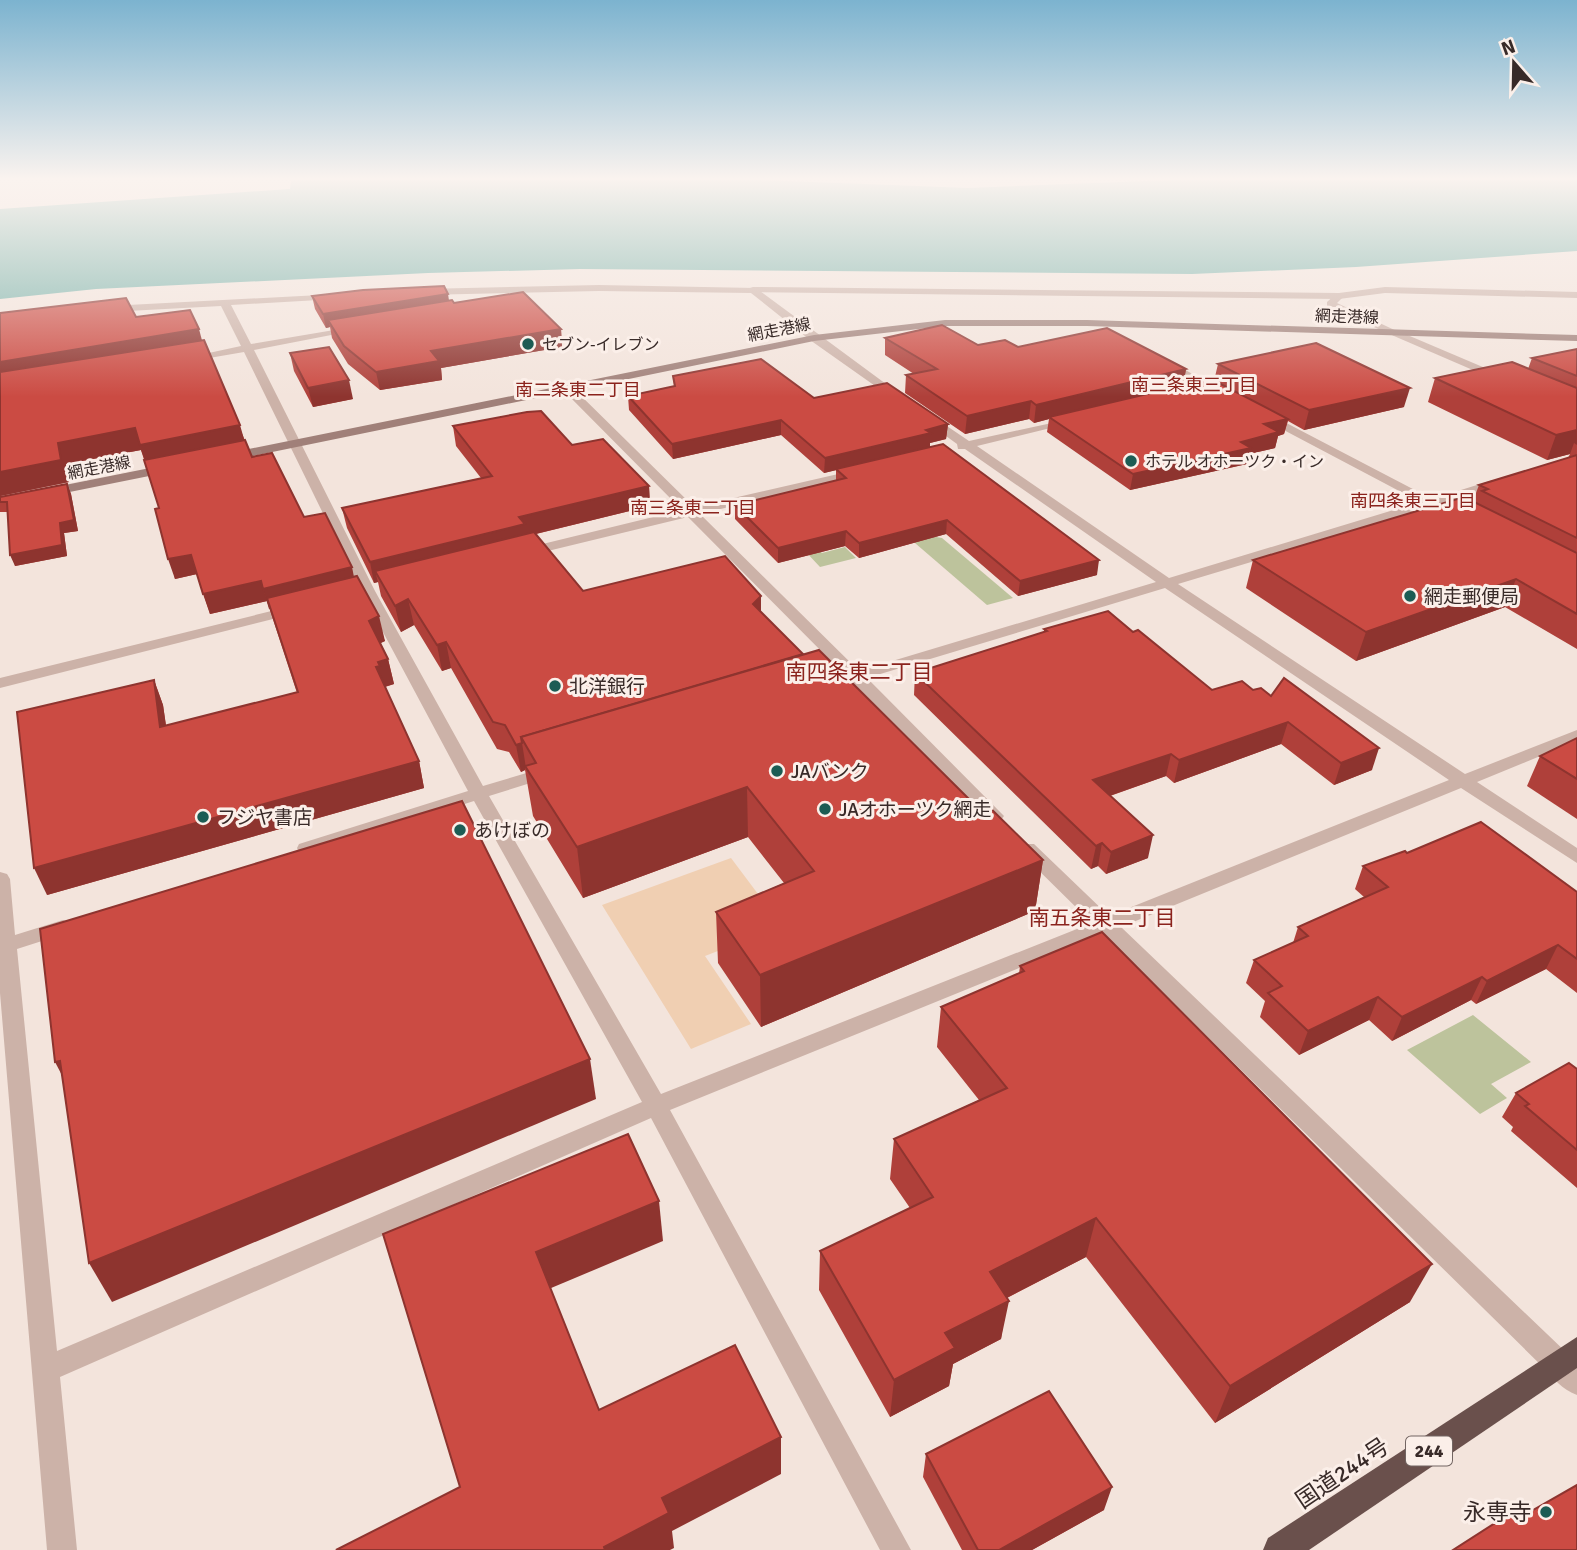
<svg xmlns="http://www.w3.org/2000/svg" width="1577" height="1550" viewBox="0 0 1577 1550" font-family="Signika,'Noto Sans JP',sans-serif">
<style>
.green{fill:#bdc39c}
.sand{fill:#f0cfb2}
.water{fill:#7ab2aa}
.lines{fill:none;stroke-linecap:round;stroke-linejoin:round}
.service{fill:#ccb2a8;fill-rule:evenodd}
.minor{fill:#ccb2a8;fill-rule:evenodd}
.tertiary{fill:#ccb2a8;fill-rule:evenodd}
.secondary{fill:#a08079;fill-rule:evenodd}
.trunk{fill:#6a504c;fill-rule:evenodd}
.wall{fill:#af403a}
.shaded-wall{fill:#8e342f}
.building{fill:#cb4b43;stroke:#8e342f;stroke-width:2}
.poi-dot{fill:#1c5c54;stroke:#fbefe9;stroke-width:2.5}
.labels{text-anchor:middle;stroke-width:6;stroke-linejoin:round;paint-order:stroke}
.far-street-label{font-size:16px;fill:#382a28;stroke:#fbefe9}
.far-poi-label{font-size:16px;fill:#382a28;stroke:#fbefe9;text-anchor:start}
.far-neighbourhood-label{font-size:18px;fill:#8b231d;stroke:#fbefe9}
.shield{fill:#fbefe9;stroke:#726562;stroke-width:2}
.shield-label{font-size:18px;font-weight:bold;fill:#382a28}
.poi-label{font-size:19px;fill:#382a28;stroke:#fbefe9;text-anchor:start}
.neighbourhood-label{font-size:21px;fill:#8b231d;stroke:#fbefe9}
.near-street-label{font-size:23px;fill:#382a28;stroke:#fbefe9}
.near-poi-label{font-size:23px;fill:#382a28;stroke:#fbefe9;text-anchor:end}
</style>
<rect width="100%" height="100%" fill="#f3e4dc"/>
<g class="green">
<polygon points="803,533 822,553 845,547 856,558 820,567 791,536"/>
<polygon points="918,534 942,538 1013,598 987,605 908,537"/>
<polygon points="1473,1015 1531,1062 1491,1084 1507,1098 1480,1114 1407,1050"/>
</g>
<polygon class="sand" points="731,858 782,926 705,956 751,1024 691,1049 602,905"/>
<polygon class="water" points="291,180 762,180 968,188 1171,180 1577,180 1577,251 1356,267 1192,274 580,269 428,273 96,289 0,299 0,209 290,189"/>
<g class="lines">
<polygon class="service" points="753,287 1339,293 1385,287 1577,292 1577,298 1385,293 1339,299 750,292 750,288"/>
<g class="minor">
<polygon points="599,285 756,288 905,398 895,400 810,340 751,293 599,291 423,295 418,292 423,289"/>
<polygon points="339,294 341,296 336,299 231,305 251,344 352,327 357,330 254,350 375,591 483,786 550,766 559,771 556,775 489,796 661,1094 1092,923 1020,852 1018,848 1020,844 1034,844 1109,916 1449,780 1165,588 867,678 1004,816 1001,820 989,820 852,683 828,690 822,688 820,685 822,682 845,675 688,517 523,557 518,556 518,550 682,510 563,390 563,386 571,386 694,507 860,469 860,475 700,514 859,671 1156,582 965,449 958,449 957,444 924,420 924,416 932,416 969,441 1075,418 1075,422 977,446 1169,578 1420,502 1263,419 1263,415 1271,415 1432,499 1493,480 1503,480 1503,486 1442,504 1443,510 1430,508 1178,584 1465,774 1577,730 1577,741 1477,782 1577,848 1577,863 1461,788 1121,927 1569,1355 1573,1364 1569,1373 1559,1377 1549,1373 1103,934 670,1110 911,1550 880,1550 651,1118 60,1377 77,1550 47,1550 0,993 0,872 7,874 10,879 15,935 63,920 70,922 73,927 70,932 17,949 57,1351 642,1102 474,801 313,852 299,852 297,848 299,844 468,791 361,591 244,352 186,362 181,359 241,346 221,306 109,312 104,309 109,306"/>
<polygon points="1336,294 1344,296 1337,303 1403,334 1394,336 1327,306 1327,302"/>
<polygon points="1161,361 1169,361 1227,393 1217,395 1161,365"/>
<polygon points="292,606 297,607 297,613 0,688 0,678"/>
</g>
<g class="tertiary">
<polygon points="1398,331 1504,376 1506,378 1496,380 1394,336 1393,334"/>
<path d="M1559,1351L1577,1363V1395C1563,1390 1551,1378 1545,1364L1549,1355Z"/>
</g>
<g class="secondary">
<polygon points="945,320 1087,320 1577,335 1577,341 1087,326 945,326 814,341 229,461 223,457 229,453 814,335"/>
<polygon points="170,464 176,468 174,471 0,506 0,498"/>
</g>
<polygon class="trunk" points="1577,1337 1577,1368 1309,1550 1263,1550 1268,1538"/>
</g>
<g class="wall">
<polygon points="312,296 449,300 454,303 561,329 562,347 441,368 442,380 380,390 348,364 332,338 330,327 326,328 315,309"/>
<polygon points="0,313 136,317 202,340 252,457 304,517 354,577 385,641 380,643 388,659 394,684 385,687 419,761 424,788 47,895 154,680 163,705 166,726 297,693 267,601 210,614 197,574 175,579 159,508 141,450 66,464 69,482 0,496"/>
<polygon points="885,338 978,345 1018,347 1186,369 1183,385 1214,381 1218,364 1404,407 1304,430 1288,421 1284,434 1278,436 1275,448 1249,454 1247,464 1130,490 1047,432 1049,419 1034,423 1029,419 965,434 905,393 906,375 914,374 885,355"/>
<polygon points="1577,349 1577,649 1505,607 1356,661 1246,588 1253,560 1473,501 1479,485 1568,458 1570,454 1547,460 1428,402 1435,378 1528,369 1532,358"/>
<polygon points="290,353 353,399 313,407 294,371"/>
<polygon points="673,376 814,398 948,424 946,439 930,443 930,447 1097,575 1018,596 946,534 859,558 845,546 778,563 735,519 735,505 836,481 836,470 824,473 781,435 673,459 629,410 628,396 674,386"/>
<polygon points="453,426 572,445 649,486 650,506 536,534 583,591 761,596 761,612 803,654 973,803 1043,860 1035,911 761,1027 718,963 716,912 784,883 748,837 583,898 533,816 525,770 521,772 509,752 497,749 451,668 442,671 414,625 401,632 381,596 378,582 374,583 347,528 342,508 481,478 456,446"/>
<polygon points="67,484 71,494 78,531 64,533 67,556 15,566 8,512 0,512 0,497"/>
<polygon points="1044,629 1133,632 1212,690 1253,690 1372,770 1334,785 1281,744 1174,783 1166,776 1110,796 1148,858 1106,874 1098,866 1091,869 914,695 915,673 1044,632"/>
<polygon points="1577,738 1577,819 1527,786 1540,756"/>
<polygon points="1407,853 1577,892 1577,993 1546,969 1476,1004 1471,1000 1392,1041 1369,1020 1299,1055 1260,1017 1265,1001 1246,983 1254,960 1293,943 1298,927 1364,897 1355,889 1363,866"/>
<polygon points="1020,966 1410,1302 1215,1423 1086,1257 1007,1298 1001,1339 953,1364 949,1386 890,1417 819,1290 820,1251 910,1208 890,1179 894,1139 979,1100 937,1047 941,1007 1019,974"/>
<polygon points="1577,1069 1577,1188 1511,1131 1513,1127 1502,1117 1516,1093"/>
<polygon points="926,1454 1104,1510 1032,1550 962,1550 923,1477"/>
</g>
<g class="shaded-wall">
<polygon points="448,294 450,307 328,320 330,327 326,328 323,314"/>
<polygon points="199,329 204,348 0,383 0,362"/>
<polygon points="561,329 562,347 441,368 442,380 380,390 376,372 431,351"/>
<polygon points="1186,369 1183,387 1049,417 1049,419 1034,423 1036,405"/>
<polygon points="349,380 353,399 313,407 308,388"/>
<polygon points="1410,388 1404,407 1304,430 1309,410"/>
<polygon points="1031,401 1029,419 965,434 967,416"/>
<polygon points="1288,419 1284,434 1278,436 1275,448 1249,454 1247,464 1130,490 1133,474 1264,424"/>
<polygon points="781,420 781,435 673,459 672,444"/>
<polygon points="948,424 946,439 930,443 930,448 824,473 825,458"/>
<polygon points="240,425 246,446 147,466 141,450 66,464 69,482 0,496 0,472 58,443 135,428"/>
<polygon points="1577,430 1577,445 1574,443 1570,454 1547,460 1556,435"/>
<polygon points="67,484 71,494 78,531 64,533 67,556 15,566 10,555 60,523"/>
<polygon points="649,486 650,506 527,536 375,571 378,582 374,583 370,562 519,517"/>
<polygon points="947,520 946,534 859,558 859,543"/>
<polygon points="846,531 845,546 778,563 778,548"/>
<polygon points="191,555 197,574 175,579 168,559"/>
<polygon points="1099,560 1097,575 1018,596 1020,581"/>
<polygon points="352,567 356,587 269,609 263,589"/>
<polygon points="1516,579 1505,607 1356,661 1366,632"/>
<polygon points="261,581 267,601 210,614 203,594"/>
<polygon points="761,596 761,622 753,604"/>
<polygon points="408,599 414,625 401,632 395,606"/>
<polygon points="379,616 385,641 375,646 369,621"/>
<polygon points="446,642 451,668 442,671 437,645"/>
<polygon points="388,659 394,684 384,687 376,667 378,662"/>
<polygon points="154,680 163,705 170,753 160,727"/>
<polygon points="1288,722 1281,744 1174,783 1179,760"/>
<polygon points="522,743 526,768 525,766 525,770 521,772 516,745"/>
<polygon points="1379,748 1372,770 1334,785 1341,763"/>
<polygon points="1171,754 1166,776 1089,803 1093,780"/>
<polygon points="419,761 424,788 47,895 34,868"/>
<polygon points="747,787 748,837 583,898 577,847"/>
<polygon points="1153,835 1148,858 1106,874 1111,852"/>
<polygon points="1102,843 1098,866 1091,869 1096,846"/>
<polygon points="1043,860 1035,911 761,1027 760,975"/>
<polygon points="1558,945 1546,969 1476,1004 1487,981"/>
<polygon points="1482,977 1471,1000 1392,1041 1402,1017"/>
<polygon points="1378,997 1369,1020 1299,1055 1308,1031"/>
<polygon points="590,1059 596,1099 112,1302 89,1263"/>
<polygon points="60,1061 76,1102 55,1062"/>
<polygon points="659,1201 663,1241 544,1291 536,1252"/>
<polygon points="1096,1218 1086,1257 983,1310 990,1272"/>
<polygon points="1432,1264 1410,1302 1215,1423 1230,1386"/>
<polygon points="1009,1301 1001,1339 953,1364 949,1386 890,1417 894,1380 945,1333"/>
<polygon points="781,1437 781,1474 672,1531 674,1548 670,1550 604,1550 604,1547 662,1498"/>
<polygon points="1112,1487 1104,1510 1032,1550 999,1550"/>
</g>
<g class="building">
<polygon points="444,286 448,294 323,314 312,296 363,290"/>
<polygon points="523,292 561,329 431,351 439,361 376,372 344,346 328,320 452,300 454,303"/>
<polygon points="126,298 136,317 190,310 199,329 0,362 0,313"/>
<polygon points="942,325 978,345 1005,340 1018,347 1107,328 1186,369 1036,405 1031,401 967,416 906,375 937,369 885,338"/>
<polygon points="204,340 240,425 140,445 135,428 58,443 61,460 0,472 0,372"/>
<polygon points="1316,343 1410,388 1309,410 1218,364"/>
<polygon points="329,347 349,380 308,388 290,353"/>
<polygon points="1577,349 1577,376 1532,358"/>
<polygon points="761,359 814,398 887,383 948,424 926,430 931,433 825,458 781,420 672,444 628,396 675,386 673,376"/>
<polygon points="1512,362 1577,388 1577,430 1556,435 1435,378"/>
<polygon points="1211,379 1288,419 1264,424 1279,432 1241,442 1251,448 1133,474 1049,417"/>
<polygon points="541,411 572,445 603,439 649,486 519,517 525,524 370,562 342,508 492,476 453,426 527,412"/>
<polygon points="245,440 252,457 272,453 304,517 325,513 352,567 263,589 261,581 203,594 191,555 168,559 155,509 159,508 144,460"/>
<polygon points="943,444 1099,560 1020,581 947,520 859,543 846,531 778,548 735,505 846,478 836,469"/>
<polygon points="1577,455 1577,538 1482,491 1488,489 1479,485"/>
<polygon points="67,484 74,520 60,523 62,545 10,555 7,502 0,502 0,497"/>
<polygon points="1464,497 1577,553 1577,614 1516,579 1366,632 1253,560"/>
<polygon points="534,532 583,591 725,556 761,596 753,604 803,654 521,737 522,743 516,745 505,725 493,722 446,642 437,645 408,599 395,606 375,571"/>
<polygon points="357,576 379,616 369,621 388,659 378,662 380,666 376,667 419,761 34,868 17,712 154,680 160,727 298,692 267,598"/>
<polygon points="1108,611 1133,632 1138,630 1212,690 1242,681 1253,690 1261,688 1271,696 1284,678 1379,748 1341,763 1288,722 1179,760 1171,754 1093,780 1153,835 1111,852 1102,843 1096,846 915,673 1047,631 1044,629"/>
<polygon points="819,650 973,803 982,800 1043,860 760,975 716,912 814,871 747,787 577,847 525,766 536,763 521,737"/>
<polygon points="1577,738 1577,779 1540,756"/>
<polygon points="462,801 590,1059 89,1263 60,1061 55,1062 40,929"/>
<polygon points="1481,822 1577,892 1577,959 1558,945 1487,981 1482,977 1402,1017 1378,997 1308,1031 1268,993 1282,986 1254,960 1308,936 1298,927 1388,887 1363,866 1405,851 1407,853"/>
<polygon points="1102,932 1432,1264 1230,1386 1096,1218 990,1272 1009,1301 945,1333 955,1348 894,1380 820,1251 933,1197 894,1139 1007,1088 941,1007 1024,971 1020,966"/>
<polygon points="1569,1063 1577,1069 1577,1150 1525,1106 1529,1104 1516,1093"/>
<polygon points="628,1134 659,1201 536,1252 599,1410 735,1345 781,1437 662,1498 669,1513 604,1547 605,1550 336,1550 460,1487 383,1234"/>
<polygon points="1049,1391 1112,1487 999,1550 978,1550 926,1454"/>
<polygon points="1577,1485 1577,1550 1453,1550 1520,1507 1526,1514"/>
</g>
<linearGradient id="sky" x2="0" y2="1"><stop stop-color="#7cb3cf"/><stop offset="0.45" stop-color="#faf3ef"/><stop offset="1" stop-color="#faf3ef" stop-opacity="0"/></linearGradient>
<rect width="1577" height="397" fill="url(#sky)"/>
<g class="poi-dot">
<circle cx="528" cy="344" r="7"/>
<circle cx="1131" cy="461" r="7"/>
<circle cx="1410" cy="596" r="7"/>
<circle cx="555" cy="686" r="7"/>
<circle cx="777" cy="771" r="7"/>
<circle cx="825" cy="809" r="7"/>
<circle cx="203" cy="817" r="7"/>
<circle cx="460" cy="830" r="7"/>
<circle cx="1546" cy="1512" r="7"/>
</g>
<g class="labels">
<g class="far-street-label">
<text transform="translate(1347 316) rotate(2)" y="6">網走港線</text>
<text transform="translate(779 329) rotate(-11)" y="6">網走港線</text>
<text transform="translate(99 467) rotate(-11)" y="6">網走港線</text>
</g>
<g class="far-poi-label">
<text x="542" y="350">セブン-イレブン</text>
<text x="1145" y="467">ホテル オホーツク・イン</text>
</g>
<g class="far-neighbourhood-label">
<text x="1194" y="391">南三条東三丁目</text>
<text x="578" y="396">南二条東二丁目</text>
<text x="1413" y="507">南四条東三丁目</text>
<text x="693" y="514">南三条東二丁目</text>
</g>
<rect class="shield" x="1406" y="1436.5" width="46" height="29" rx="5"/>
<g class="shield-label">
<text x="1429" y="1457">244</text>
</g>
<g class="poi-label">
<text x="1424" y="603">網走郵便局</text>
<text x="569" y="693">北洋銀行</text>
<text x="791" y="778">JAバンク</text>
<text x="839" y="816">JAオホーツク網走</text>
<text x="217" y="824">フジヤ書店</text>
<text x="474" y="837">あけぼの</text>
</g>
<g class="neighbourhood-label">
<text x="859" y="679">南四条東二丁目</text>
<text x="1102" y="925">南五条東二丁目</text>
</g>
<g class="near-street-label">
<text transform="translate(1342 1473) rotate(-34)" y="8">国道244号</text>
</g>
<g class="near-poi-label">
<text x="1532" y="1520">永専寺</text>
</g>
</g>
<g transform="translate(1514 63) rotate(340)" stroke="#fbefe9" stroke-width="5" paint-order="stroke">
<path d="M0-5L12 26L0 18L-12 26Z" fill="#382a28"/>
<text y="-10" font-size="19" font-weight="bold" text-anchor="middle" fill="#382a28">N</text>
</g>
</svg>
